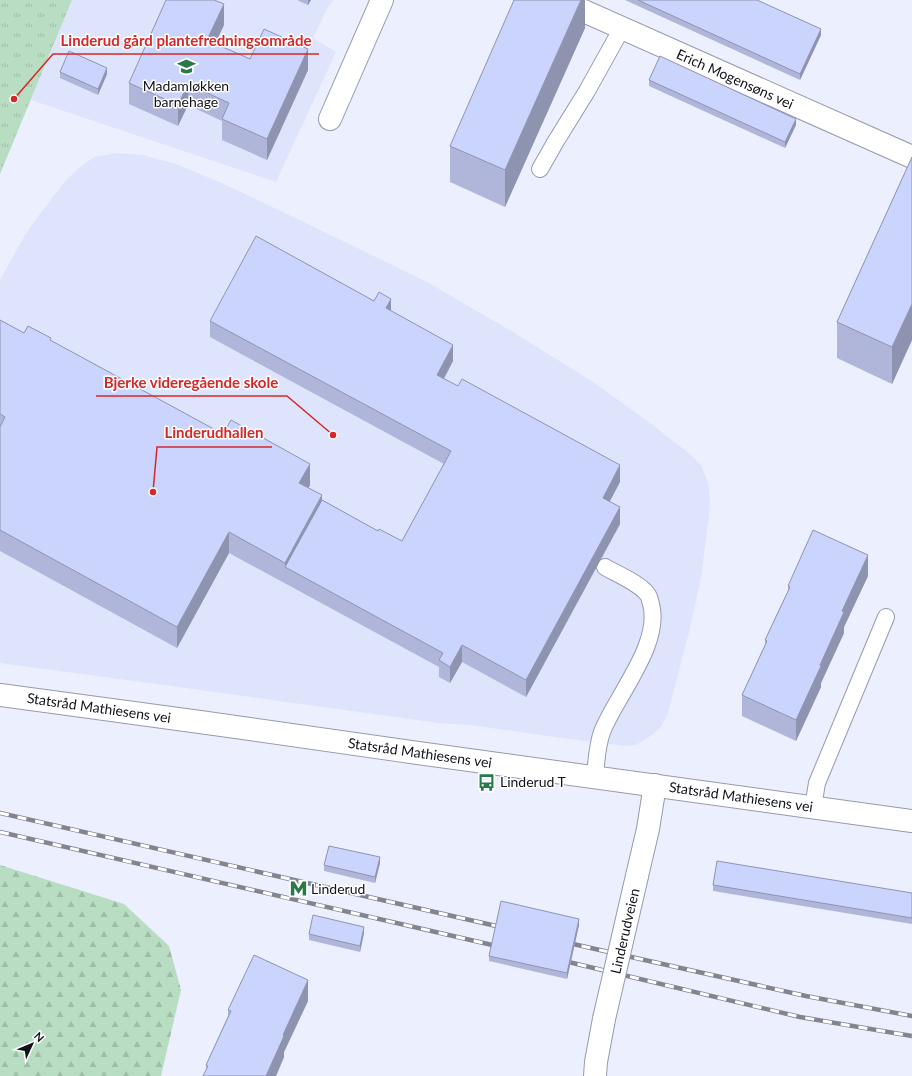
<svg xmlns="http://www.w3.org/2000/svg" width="912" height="1076" viewBox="0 0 912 1076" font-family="Lato,sans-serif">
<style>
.built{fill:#dee4fc}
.forest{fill:url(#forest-firs)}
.park{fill:url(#park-tufts)}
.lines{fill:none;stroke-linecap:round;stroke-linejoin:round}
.service-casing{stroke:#959aaf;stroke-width:18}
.minor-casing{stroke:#959aaf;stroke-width:24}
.tertiary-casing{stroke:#959aaf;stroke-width:24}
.service{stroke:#fff;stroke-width:16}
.minor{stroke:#fff;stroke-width:22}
.tertiary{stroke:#fff;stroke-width:22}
.rail-casing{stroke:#82848f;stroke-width:4.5}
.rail{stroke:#fff;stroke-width:3;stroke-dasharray:9;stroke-linecap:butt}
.minor-bridge-casing{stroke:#959aaf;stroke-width:24;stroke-linecap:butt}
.minor-bridge{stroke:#fff;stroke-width:22}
.wall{fill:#afb6d9}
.shaded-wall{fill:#8e94b0}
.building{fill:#cbd4fc;stroke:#8e94b0}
.labels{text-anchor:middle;stroke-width:3;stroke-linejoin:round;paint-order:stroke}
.street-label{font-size:14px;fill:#11121a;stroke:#fff}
.poi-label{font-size:14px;fill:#11121a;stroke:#fff;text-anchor:start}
.leader{fill:none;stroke:#d62828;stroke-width:1.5}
.callout-dot{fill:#d62828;stroke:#fff;stroke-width:1.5}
.callout-label{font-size:15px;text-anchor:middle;font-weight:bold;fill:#d62828;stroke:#fff;stroke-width:3;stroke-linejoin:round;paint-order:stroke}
</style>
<defs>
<pattern id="forest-firs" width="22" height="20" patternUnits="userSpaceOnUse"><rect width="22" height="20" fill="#b9ddc3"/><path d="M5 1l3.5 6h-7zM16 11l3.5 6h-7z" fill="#9ebda7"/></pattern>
<pattern id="park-tufts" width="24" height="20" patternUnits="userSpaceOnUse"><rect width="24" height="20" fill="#b9ddc3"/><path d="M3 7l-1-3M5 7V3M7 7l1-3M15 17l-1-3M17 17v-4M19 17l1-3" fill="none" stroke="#9ebda7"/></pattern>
</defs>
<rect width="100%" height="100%" fill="#eceffd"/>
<g class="built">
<polygon points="72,0 334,0 329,5 313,38 336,52 276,182 31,100"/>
<polygon points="116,153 143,155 176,164 224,184 341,240 429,283 513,332 593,382 646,420 686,451 701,465 708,482 710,500 709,515 701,578 689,632 667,716 660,728 649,737 636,745 626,746 561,738 471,725 439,723 179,687 0,663 0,280 25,235 39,215 67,179 80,167 94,157"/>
</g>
<polygon class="forest" points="0,865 124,904 169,946 181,990 161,1076 0,1076"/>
<polygon class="park" points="0,0 72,0 0,174"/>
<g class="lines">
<defs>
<g id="service">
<polyline points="540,169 556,141 587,91 622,28"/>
<path d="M595,777C596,763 597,746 602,732C616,696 662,644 651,604C650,601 650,598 648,595C641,584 617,574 605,567"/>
<polyline points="813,807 817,783 886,617"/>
</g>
<g id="minor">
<polyline points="559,0 912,157"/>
<polyline points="330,119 382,0"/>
<polyline points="637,876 648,829 655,785"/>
<polyline points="595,1076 596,1062 604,1019"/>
</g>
<polyline id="tertiary" points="0,695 200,722 418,753 912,821"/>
</defs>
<use href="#service" class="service-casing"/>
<use href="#minor" class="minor-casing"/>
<use href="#tertiary" class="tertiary-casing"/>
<use href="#service" class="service"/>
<use href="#minor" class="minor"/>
<use href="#tertiary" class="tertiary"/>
<defs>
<g id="rail">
<polyline points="0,813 505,928"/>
<polyline points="0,832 501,947"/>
<polyline points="564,942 806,996 912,1016"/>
<polyline points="560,960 800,1017 912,1036"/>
</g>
</defs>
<use href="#rail" class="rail-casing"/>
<use href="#rail" class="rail"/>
<defs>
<polyline id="minor-bridge" points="604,1019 637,876"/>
</defs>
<use href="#minor-bridge" class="minor-bridge-casing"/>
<use href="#minor-bridge" class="minor-bridge"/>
</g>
<g class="wall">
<polygon points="297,0 311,0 308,5"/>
<polygon points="585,0 585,28 505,207 450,182 450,146"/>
<polygon points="625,0 757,0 821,35 800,80"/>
<polygon points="224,25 215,43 250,59 308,70 267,160 222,140 222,121 188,105 178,126 129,104 129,83"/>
<polygon points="60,72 107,74 98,95 60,78"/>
<polygon points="649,80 796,125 785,148 649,86"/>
<polygon points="912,157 912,340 892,384 837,358 837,322"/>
<polygon points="391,311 453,361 444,379 620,482 610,501 620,524 526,697 462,662 450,683 439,677 439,667 229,553 177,648 0,551 0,320 24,333 51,341 310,485 308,488 322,500 378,531 402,541 444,464 210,337 210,321"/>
<polygon points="868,576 844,627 844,633 821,683 821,687 796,741 742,716 742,695 765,645 765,640 788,591 788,586"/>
<polygon points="380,863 375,883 324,871 324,865"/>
<polygon points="713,885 912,893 912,924 713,891"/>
<polygon points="579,925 567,979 489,961 489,956"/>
<polygon points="364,933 360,952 309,940 309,934"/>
<polygon points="308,1001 284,1052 284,1057 276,1076 203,1076 206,1070 206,1065 228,1016 228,1010"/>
</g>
<g class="shaded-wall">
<polygon points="308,0 311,0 308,5"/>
<polygon points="581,0 585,0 585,28 505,207 505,170"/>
<polygon points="224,4 224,25 207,61 207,40"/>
<polygon points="821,29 821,35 800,80 800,74"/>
<polygon points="308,49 308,70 267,160 267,139"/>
<polygon points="107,68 107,74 98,95 98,89"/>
<polygon points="188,84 188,105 178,126 178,105"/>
<polygon points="796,119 796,125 785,148 785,142"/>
<polygon points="391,299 391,316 386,308"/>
<polygon points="912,304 912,340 892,384 892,347"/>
<polygon points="453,345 453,361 437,391 437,375"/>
<polygon points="310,464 310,485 299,504 299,483"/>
<polygon points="620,465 620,482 603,514 603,498"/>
<polygon points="322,495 322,516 285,567 285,563"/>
<polygon points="620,507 620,524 526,697 526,680"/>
<polygon points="229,532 229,553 177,648 177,627"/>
<polygon points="868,555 868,576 844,627 844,633 821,683 821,687 796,741 796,720 820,665 842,611"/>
<polygon points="462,645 462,662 450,683 450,667"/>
<polygon points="380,857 380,863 375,883 375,877"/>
<polygon points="579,919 579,925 567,979 567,973"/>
<polygon points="364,927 364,933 360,952 360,946"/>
<polygon points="308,980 308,1001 284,1052 284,1057 276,1076 266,1076 283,1035"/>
</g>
<g class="building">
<polygon points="166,0 214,0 224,4 207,40 250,59 264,29 308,49 267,139 222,119 229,103 188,84 178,105 129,83"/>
<polygon points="514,0 581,0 505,170 450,146"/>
<polygon points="638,0 757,0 821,29 800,74"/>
<polygon points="69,51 107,68 98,89 60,72"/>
<polygon points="660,56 796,119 785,142 649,80"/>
<polygon points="912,157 912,304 892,347 837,322"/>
<polygon points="256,236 374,301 379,292 391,299 386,308 453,345 437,375 458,386 462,379 620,465 603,498 620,507 526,680 462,645 450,667 439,660 443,653 285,567 322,500 378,531 379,529 402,541 451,451 210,321"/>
<polygon points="0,320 24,333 28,326 51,338 50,340 223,434 231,420 310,464 299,483 322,495 285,563 229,532 177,627 0,530 0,427 5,417 0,414"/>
<polygon points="813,530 868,555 842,611 844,612 820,665 821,666 796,720 742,695 767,641 765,640 790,587 788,586"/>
<polygon points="329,846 380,857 375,877 324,865"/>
<polygon points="717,861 912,893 912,918 713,885"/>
<polygon points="501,901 579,919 567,973 489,956"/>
<polygon points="313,915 364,927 360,946 309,934"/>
<polygon points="254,955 308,980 283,1035 284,1036 266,1076 203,1076 208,1066 206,1065 231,1011 228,1010"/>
</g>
<defs>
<symbol id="school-bare" viewBox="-9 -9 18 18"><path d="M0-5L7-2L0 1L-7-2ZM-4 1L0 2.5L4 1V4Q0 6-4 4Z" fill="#297949" stroke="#fff" stroke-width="2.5" paint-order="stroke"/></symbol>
<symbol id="bus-bare" viewBox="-9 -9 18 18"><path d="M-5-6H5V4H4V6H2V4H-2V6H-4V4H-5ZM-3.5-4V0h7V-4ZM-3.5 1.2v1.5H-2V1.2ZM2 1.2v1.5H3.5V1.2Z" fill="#297949" stroke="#fff" stroke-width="2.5" paint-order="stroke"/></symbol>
<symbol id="metro-bare" viewBox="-9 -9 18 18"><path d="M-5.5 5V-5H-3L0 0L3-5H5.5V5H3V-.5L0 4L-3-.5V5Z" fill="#297949" stroke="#fff" stroke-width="2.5" paint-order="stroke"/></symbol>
</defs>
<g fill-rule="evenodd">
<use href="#school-bare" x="174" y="54" width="25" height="25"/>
<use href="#bus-bare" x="474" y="770" width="25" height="25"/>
<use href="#metro-bare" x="286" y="876" width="25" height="25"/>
</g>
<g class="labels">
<g class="street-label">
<text transform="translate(735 79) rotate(24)" y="5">Erich Mogensøns vei</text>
<text transform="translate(99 708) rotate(8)" y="5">Statsråd Mathiesens vei</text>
<text transform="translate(420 753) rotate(8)" y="5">Statsråd Mathiesens vei</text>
<text transform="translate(741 797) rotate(8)" y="5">Statsråd Mathiesens vei</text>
<text transform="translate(625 931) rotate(-77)" y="5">Linderudveien</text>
</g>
<g class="poi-label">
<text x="186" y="91" text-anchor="middle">Madamløkken<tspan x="186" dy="16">barnehage</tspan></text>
<text x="500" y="787">Linderud T</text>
<text x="311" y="894">Linderud</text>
</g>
</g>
<path class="leader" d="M14 99L53 54H319M333 435L287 396H96M153 492L157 447H272"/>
<g class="callout-dot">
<circle cx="14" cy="99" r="4"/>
<circle cx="333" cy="435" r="4"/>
<circle cx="153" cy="492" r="4"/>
</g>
<g class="callout-label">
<text x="186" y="46">Linderud gård plantefredningsområde</text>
<text x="191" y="388">Bjerke videregående skole</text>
<text x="214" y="438">Linderudhallen</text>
</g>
<g transform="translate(32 1044) rotate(46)" stroke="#ffffff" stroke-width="3" paint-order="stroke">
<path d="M0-3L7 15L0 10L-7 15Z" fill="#11121a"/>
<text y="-6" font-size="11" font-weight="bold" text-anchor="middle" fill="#11121a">N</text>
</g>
</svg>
